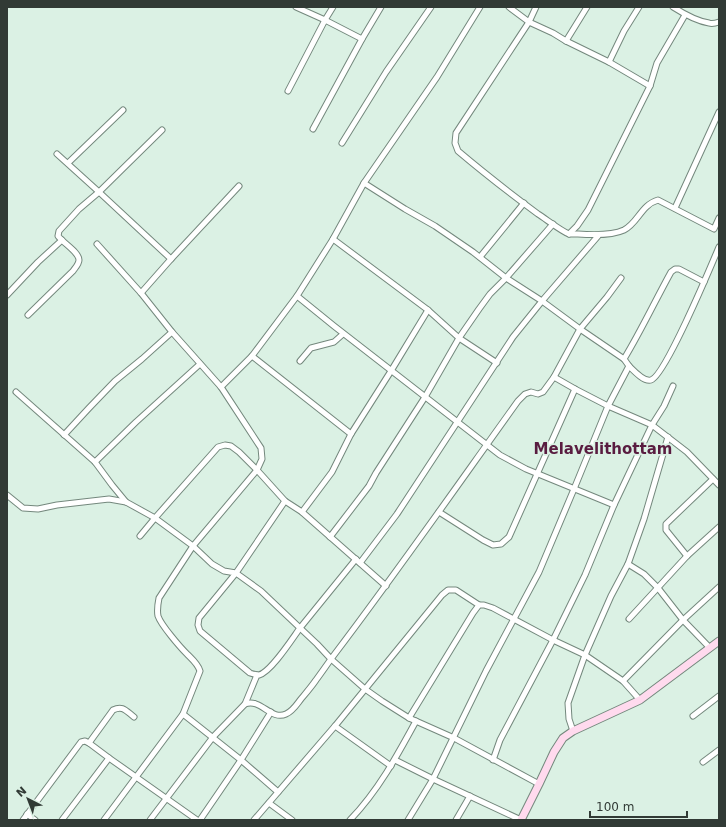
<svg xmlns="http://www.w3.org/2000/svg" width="726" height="827" viewBox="0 0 726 827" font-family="'DejaVu Sans',sans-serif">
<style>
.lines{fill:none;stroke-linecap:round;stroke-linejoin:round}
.minor-casing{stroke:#74887d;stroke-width:7}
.secondary-casing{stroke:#74887d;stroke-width:9}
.minor{stroke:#fff;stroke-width:5}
.secondary{stroke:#ffdaee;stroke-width:7}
.labels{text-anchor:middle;stroke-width:3.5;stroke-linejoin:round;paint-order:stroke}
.district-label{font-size:15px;font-weight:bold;fill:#591c40;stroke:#dbf1e4}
</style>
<rect width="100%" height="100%" fill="#dbf1e4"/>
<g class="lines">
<defs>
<g id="minor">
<polyline points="296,7 325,20 362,39"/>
<polyline points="480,7 437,77 364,183 333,239 297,296 334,326 500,455 526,469 614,505"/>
<polyline points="509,7 529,22 553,33 566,41 609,62 650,86"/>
<path d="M536,7L529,22L456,133L455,143L458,151C484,173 511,194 538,214C546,219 561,231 569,234C572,234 576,234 578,234C592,235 611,236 624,230C638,223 641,205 658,200L714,229L719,218"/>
<path d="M673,7C684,14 696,21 709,23C712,24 716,23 719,22"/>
<polyline points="566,41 587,7"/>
<polyline points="609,62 624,31 639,7"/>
<polyline points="288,91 325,20 333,7"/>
<polyline points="313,129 362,39 381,7"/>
<polyline points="342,143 386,72 431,7"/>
<polyline points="57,154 99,192 171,259"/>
<polyline points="68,163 123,110"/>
<polyline points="675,208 719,112"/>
<polyline points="569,234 577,226 588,210 650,86 657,63 685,15"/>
<polyline points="598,236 542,301 580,329 624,359"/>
<polyline points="333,239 428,310 459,338 497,363"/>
<path d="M97,244L141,293L172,332L221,387L261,448L262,459L257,470L193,546L159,598C158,603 157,611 158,616C161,625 180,647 187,654C192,659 198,664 200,671L183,714"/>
<polyline points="480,257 524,203"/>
<polyline points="621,278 607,297 580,329 554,377 575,389 608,406 652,425 687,452 719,485"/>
<polyline points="141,293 171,259 239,186"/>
<polyline points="7,295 38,262 62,240"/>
<path d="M28,315L73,271C75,268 79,264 79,260C79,252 63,243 58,236L59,231L79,209L99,192L162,130"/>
<polyline points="252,356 351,434"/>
<polyline points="300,361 311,348 334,342 343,334"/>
<path d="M629,366C634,371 644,382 651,380C665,376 711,266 719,247"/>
<polyline points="221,387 252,356 297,296"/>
<polyline points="16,392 95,462 112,485 126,502"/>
<polyline points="64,435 89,408 115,381 142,359 172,332"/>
<polyline points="95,462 136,422 200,364"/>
<path d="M7,495L23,508L38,509L57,505L109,499L126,502L155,518L193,546L212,564L224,571L236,573L261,591L300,628C292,639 271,672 259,675C256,675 253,674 250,673L200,631L198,625L199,618L236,573L285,501"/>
<polyline points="302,512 332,472 351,434 391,371 428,310"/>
<polyline points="439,512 483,540 493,545 501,544 509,537 575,389"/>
<polyline points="140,536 155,518 218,447 225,445 231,446 239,452 257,470 285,501 302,512 386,586"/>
<polyline points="330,537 369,486 376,473 425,397 459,338 479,309 490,294 506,278 553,224"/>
<polyline points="687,556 666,530 666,524 713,479"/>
<polyline points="356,559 300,628 317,644 331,659 365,689 382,701 409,718 454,738 539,784"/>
<polyline points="360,563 397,514 513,337 542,301 506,278 473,252 435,226 405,209 364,183"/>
<polyline points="628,564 644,519 668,437"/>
<polyline points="629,619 687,556 719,527"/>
<polyline points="623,681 585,655 611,596 628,564 644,574 658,588 683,620 710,648"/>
<polyline points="640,700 623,681 683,620 719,587"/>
<polyline points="245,704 257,675"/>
<polyline points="693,716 719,696"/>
<polyline points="409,718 473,613 479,605 484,605 493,608 553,640 585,655 568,703 569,719 573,731"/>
<polyline points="335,726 391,766"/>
<path d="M89,743L113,710C123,705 126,711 134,717"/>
<polyline points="395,760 433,779 521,820"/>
<polyline points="493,760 500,740 553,640 585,575 614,505 652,425 664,406 673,386"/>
<polyline points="703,762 719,750"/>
<polyline points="269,803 292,820"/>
<polyline points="27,814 35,820"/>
<polyline points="23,820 81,742 85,741 89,743 109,758 197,820"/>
<polyline points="62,820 109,758"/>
<polyline points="104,820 183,714 241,760 278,792"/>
<path d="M150,820L213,737L245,704C261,698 271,721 286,714C293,711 297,704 301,699C306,693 312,686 316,680C322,672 328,663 334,655C397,572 457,486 518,401L525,394L531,392L538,394L543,392L554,377"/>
<polyline points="200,820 241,760 271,712"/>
<polyline points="254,820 335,726 442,595 448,590 456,590 479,605"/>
<path d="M350,820C378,791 397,756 416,721"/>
<path d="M408,820L433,779L486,671L539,572L574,489L608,406L629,366L624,359C641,331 655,301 671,272L675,269H679L704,282"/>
<polyline points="456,820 470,796"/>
</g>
<polyline id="secondary" points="521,820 539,784 554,752 563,738 573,731 640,700 719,641"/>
</defs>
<use href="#minor" class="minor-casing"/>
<use href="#secondary" class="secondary-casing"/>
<use href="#minor" class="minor"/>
<use href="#secondary" class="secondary"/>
</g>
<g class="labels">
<g class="district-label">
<text x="603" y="454">Melavelithottam</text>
</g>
</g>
<rect width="726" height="827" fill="none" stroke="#313a35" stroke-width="16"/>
<g transform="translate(28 799) rotate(318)" stroke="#dbf1e4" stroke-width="3" paint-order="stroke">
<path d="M0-3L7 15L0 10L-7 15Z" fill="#313a35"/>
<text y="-6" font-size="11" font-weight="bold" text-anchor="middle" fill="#313a35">N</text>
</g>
<path d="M590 811v6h97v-6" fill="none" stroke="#313a35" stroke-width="2"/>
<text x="596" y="811" font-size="12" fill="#313a35" stroke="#dbf1e4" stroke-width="3" paint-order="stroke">100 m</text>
</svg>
